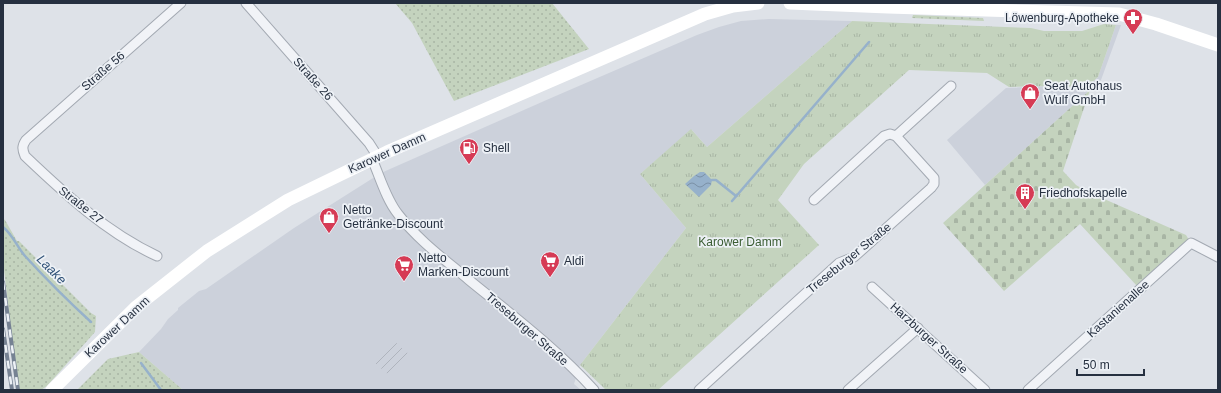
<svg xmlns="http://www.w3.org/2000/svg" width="1221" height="393" viewBox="0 0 1221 393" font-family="Helvetica,sans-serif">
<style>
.built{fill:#ccd1db}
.industrial{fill:url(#industrial-furrows)}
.grass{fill:url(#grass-dots)}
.cemetery{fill:url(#cemetery-stones)}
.park{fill:url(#park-tufts)}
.water{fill:url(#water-waves)}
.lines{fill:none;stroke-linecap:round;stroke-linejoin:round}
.stream{stroke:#96b1cb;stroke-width:2.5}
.street-casing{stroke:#a3a9b2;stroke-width:11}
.street{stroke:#f1f3f7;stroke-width:9}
.secondary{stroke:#fff;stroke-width:13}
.rail-casing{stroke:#768293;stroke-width:4}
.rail{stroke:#edf1f6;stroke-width:2.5;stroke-dasharray:8;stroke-linecap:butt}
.labels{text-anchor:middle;stroke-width:3.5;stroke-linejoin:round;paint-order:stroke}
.poi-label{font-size:12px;fill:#263040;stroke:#edf1f6;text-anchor:start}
.street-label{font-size:12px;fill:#263040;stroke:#edf1f6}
.park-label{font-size:12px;fill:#3b5d33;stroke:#edf1f6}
.water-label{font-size:13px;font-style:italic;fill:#2e5076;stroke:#edf1f6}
</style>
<defs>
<pattern id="industrial-furrows" width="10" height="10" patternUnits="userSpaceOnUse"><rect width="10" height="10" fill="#ccd1db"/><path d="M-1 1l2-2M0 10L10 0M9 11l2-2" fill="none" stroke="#afb4bd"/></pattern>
<pattern id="grass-dots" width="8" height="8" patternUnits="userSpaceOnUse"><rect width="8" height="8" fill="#c4d3be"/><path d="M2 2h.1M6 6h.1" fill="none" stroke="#a8b5a4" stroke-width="1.8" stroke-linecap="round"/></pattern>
<pattern id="cemetery-stones" width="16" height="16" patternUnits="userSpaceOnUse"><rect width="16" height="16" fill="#c4d3be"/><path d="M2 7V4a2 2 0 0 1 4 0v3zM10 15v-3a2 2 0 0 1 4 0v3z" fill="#a8b5a4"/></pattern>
<pattern id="park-tufts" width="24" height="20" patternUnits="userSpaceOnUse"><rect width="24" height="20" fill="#c4d3be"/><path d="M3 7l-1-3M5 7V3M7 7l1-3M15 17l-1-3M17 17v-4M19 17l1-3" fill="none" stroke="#a8b5a4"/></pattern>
<pattern id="water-waves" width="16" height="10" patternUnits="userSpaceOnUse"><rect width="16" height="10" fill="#96b1cb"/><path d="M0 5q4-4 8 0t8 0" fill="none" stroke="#7a90a6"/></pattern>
</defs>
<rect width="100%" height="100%" fill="#dee2e8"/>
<g class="built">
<polygon points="769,19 852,21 707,147 692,130 640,174 686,228 580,365 574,384 581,390 183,390 139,352 161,329 168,319 178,310 178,308 199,291 206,289 294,228 381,173 551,98 697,35 719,27 741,21"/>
<polygon points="1116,25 1121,25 1101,80 985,185 947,140 1006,88 1048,86 1087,87 1098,77"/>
</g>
<polygon class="industrial" points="394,341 410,355 391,377 375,363"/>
<g class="grass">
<polygon points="395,3 552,3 589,49 454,101 412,23"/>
<polygon points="913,15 983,18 984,21 912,18"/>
<polygon points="3,219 5,220 17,241 19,241 91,313 96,316 95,332 47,386 41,390 18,390 3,261"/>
<polygon points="139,352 183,390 77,390 108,359"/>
</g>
<polygon class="cemetery" points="1090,90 1063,171 1076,185 1086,191 1186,235 1189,240 1137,286 1080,224 1004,291 943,223"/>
<polygon class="park" points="852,21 1031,28 1044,31 1082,31 1104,24 1116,25 1098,77 1087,87 1048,86 1009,87 987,73 909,70 804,164 778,200 819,245 658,390 606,390 580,365 686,228 640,174 691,129 707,147"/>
<polygon class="water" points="700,172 704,172 712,180 711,185 699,197 685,184 694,176"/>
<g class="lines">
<g class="stream">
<polyline points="712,180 716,180 736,196"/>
<polyline points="732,201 869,42"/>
<path d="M3,227C13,235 17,247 25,256C46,279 68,301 91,322"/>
<polyline points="141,363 161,390"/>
</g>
<defs>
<g id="street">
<polyline points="246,3 369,143 378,157"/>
<polyline points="896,136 951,86"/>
<path d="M372,159C380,177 386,199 398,214C418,240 444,259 469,280C512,315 557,349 594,390"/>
<path d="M157,256C107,233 65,194 25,156C22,149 22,146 26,140L181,3"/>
<polyline points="872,287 985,390"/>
<polyline points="699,390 839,263 854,257 931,188 934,184 934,178 896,136 890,134 884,136 814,200"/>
<polyline points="848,390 918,328"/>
<polyline points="1028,390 1191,243 1218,257"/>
</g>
</defs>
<use href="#street" class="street-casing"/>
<use href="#street" class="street"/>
<g class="secondary">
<polyline points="790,3 888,7 1119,14 1156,24 1218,45"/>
<polyline points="52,390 136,307 207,251 288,200 387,152 705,14 733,6 758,3"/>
</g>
<defs>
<g id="rail">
<polyline points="3,282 18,390"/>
<polyline points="3,329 12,390"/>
</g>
</defs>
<use href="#rail" class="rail-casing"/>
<use href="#rail" class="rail"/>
</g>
<defs>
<symbol id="pharmacy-pin" viewBox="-11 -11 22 30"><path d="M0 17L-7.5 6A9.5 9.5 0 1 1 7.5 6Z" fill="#d63b55" stroke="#edf1f6"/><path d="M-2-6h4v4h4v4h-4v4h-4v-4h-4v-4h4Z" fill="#fff"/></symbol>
<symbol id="shop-pin" viewBox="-11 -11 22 30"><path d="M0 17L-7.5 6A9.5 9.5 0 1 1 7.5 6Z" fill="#d63b55" stroke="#edf1f6"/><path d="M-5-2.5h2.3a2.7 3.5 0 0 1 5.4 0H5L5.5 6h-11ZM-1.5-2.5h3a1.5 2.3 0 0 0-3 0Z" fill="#fff"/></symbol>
<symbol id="fuel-pin" viewBox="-11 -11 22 30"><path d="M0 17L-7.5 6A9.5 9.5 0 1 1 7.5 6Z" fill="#d63b55" stroke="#edf1f6"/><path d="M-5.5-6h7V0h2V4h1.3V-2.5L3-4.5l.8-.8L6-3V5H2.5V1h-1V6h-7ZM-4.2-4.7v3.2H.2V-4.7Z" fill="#fff"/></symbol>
<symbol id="building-pin" viewBox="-11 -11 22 30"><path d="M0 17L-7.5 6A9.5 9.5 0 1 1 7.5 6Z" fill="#d63b55" stroke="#edf1f6"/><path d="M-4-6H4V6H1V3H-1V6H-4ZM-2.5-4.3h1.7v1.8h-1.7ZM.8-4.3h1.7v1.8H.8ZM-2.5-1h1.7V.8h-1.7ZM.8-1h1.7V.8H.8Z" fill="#fff"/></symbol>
<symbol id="supermarket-pin" viewBox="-11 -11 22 30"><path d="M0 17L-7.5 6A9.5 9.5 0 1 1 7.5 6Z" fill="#d63b55" stroke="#edf1f6"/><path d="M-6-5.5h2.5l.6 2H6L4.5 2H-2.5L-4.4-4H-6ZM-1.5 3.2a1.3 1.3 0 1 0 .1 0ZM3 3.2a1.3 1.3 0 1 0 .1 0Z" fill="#fff"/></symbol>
</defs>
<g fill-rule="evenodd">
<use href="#pharmacy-pin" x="1122" y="7" width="22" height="30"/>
<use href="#shop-pin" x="1019" y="82" width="22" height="30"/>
<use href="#fuel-pin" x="458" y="137" width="22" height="30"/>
<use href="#building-pin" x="1014" y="182" width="22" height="30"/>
<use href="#shop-pin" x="318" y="206" width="22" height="30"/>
<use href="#supermarket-pin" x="539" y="250" width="22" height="30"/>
<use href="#supermarket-pin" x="393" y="254" width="22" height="30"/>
</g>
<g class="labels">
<g class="poi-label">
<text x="1119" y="22" text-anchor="end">Löwenburg-Apotheke</text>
<text x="1044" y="90">Seat Autohaus<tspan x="1044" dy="14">Wulf GmbH</tspan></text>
<text x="483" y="152">Shell</text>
<text x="1039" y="197">Friedhofskapelle</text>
<text x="343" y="214">Netto<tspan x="343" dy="14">Getränke-Discount</tspan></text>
<text x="418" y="262">Netto<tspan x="418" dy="14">Marken-Discount</tspan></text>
<text x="564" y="265">Aldi</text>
</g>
<g class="street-label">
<text transform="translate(103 71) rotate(-41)" y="4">Straße 56</text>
<text transform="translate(313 79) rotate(48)" y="4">Straße 26</text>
<text transform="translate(387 153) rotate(-24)" y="4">Karower Damm</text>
<text transform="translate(81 205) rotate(38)" y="4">Straße 27</text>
<text transform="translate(849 258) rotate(-39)" y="4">Treseburger Straße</text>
<text transform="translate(1118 309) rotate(-42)" y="4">Kastanienallee</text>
<text transform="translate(117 327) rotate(-43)" y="4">Karower Damm</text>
<text transform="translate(527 329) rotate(41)" y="4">Treseburger Straße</text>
<text transform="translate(929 338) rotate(42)" y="4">Harzburger Straße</text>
</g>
<g class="park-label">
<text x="740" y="246">Karower Damm</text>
</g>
<g class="water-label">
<text transform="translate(52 269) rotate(45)" y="5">Laake</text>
</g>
</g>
<rect width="1221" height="393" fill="none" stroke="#263040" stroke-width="8"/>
<path d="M1077 369v6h67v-6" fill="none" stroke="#263040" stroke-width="2"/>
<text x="1083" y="369" font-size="12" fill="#263040" stroke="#edf1f6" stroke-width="3" paint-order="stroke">50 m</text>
</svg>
